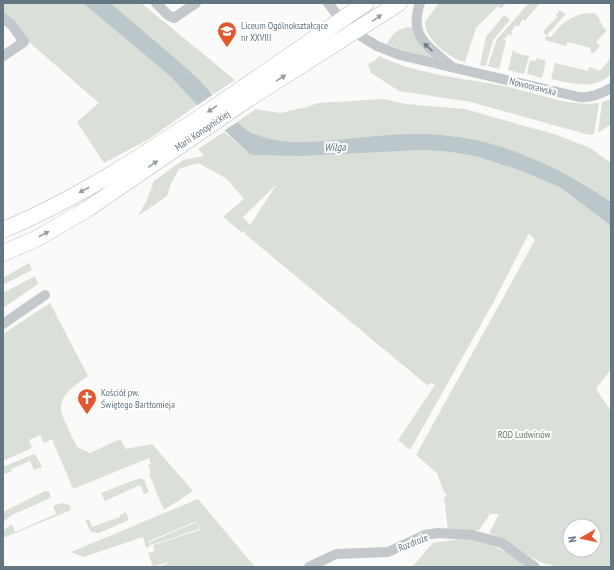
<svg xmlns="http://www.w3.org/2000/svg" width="614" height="570" viewBox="0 0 614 570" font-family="'PT Sans Narrow',sans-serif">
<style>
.green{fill:#dadfd7;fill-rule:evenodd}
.water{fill:#bbc7cb}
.pier{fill:#fafaf8}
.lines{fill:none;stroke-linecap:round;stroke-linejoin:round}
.primary-casing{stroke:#b5babe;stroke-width:17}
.minor{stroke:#c3c8cc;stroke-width:10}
.primary{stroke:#fff;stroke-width:16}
.oneway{fill:#939fa8}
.oneway2{fill:#6a7a87}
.labels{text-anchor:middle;stroke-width:4;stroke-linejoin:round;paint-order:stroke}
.poi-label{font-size:10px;fill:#657683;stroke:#fff;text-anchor:start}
.street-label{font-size:10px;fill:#657683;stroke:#fff}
.park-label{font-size:10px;fill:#687a64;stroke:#fff}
.water-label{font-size:11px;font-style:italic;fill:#60757c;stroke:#fff}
</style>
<rect width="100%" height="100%" fill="#fafaf8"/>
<g class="green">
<polygon points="3,3 83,3 171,77 197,105 149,139 104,163 77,122 99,103 29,42 15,24 3,14"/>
<polygon points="110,3 141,3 235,80 214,94"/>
<path d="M439,3H506L501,9L498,6L476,28L465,62C450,59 424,38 425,22Z"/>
<polygon points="529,3 540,3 525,21 523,19 518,27 516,25 511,32 513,33 511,36 509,34 504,39 506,41 499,69 488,66 497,39"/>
<polygon points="560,10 566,14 547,35 544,34 543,31 557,17 556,15"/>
<path d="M594,13C601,17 600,26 607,30L596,42L600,46L594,53L590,52L591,48L567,42L566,46L545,40L546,36L551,37C563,21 574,13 594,13Z"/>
<polygon points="504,15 510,20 493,40 486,66 480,65 486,37"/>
<path d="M412,27L418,41L432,58L405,51L387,44C393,32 399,28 412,27Z"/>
<polygon points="513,50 516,53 529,56 524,74 508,70"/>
<path d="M379,56C420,76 468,78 512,88C540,94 570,107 599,103L594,134L589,135L471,102L399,91L371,73L368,64L374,61Z"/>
<path d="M611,56V74C594,91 571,83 551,79L555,63L588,71L589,67L600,71L610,59L609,58Z"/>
<polygon points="537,58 546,61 542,78 527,74 530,60 536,61"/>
<path d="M384,99L406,104L465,109L557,135L590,148L611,163V202C569,172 502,140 450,136C425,134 400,134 375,136C334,140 270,153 237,122L256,109L280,113L307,107L318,103Z"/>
<polygon points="611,99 611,124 598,133 602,102"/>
<path d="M224,132L250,153L303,156L424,150L451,152L478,157L522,171L561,188L611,226V369L596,389L611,411V567C592,567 561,570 543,563C524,555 509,541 489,533L499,514H490L479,530H448L444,498L447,495L443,490L437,473L416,455L535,240L529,233L493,303L410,450L398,440L435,385L432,383L427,385L245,234L246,231L243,233L223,217L244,199L227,179L198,163L179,169L170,186L167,196L138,216L147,200L154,181L183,160L204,156L198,149ZM277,184L250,225L243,217ZM570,526H594V550H570Z"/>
<polygon points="29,263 32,270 3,285 3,278"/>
<polygon points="35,276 38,284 3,308 3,293"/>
<path d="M50,303L88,376C48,403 60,409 77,447L90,453L120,439L126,449L152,444L193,491L164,510L149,474L151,473L148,465L151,464L149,458L73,489L52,439L44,443L40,435L29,440L32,448L3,461V334Z"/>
<polygon points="34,454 37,457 42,467 34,470 30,461 11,469 12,471 5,474 3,472 3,467"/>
<polygon points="140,478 144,480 149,492 144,494 140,485 105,501 101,493"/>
<polygon points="45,491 50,492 50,498 12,515 3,522 3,512"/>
<polygon points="198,499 255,567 160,567 168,563 167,562 153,567 148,553 155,551 153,545 200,530 197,521 149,541 150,546 146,548 143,537 83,557 71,552"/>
<polygon points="62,503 69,505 71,510 3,538 3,531 12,524 15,532 56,514 53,506"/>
<polygon points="126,512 129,520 99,533 91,532 85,520 89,519 92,527 120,517 120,515"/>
<polygon points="197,522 199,529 151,545 150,542"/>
<path d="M459,539C487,538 506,551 527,567H412L433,543Z"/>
</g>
<path class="water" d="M83,3H110C139,28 169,52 197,78C214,93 235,127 255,134C292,149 336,139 375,136C400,134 425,133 450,136C503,140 569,172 611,202V226L561,188L522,171L478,157L451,152L424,150L303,156L255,155L250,154L197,105L171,77Z"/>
<polygon class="pier" points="215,93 239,121 222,132 195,107"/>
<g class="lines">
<defs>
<g id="primary">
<path d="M3,230C77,199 144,155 211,110C262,75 314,39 366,3"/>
<polyline points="3,253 34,240 86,210 248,99 399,3"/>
</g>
</defs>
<use href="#primary" class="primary-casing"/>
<g class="minor">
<polyline points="156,3 168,15 174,18 196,3"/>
<path d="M328,3L341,20L354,32L377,46L400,55L579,97C590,98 601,94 611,88"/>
<path d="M420,3C408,37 429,47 452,67"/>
<polyline points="3,18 12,25 24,42 3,56"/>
<polyline points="3,324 45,295"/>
<polyline points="309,567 336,554 388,552 425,535 438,533 473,535 502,543 535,567"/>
</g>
<use href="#primary" class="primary"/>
</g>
<defs><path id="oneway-solid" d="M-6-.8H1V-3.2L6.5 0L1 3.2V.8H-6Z"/></defs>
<g class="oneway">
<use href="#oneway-solid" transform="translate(377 18) rotate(-34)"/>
<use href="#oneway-solid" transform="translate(281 78) rotate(-32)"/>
<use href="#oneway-solid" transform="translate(212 109) rotate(146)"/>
<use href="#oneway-solid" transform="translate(153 164) rotate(-34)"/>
<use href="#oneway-solid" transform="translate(84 190) rotate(152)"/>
<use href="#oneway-solid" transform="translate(44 234) rotate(-28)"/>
</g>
<use class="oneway2" href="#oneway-solid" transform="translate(428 47) rotate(-137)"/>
<defs>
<symbol id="school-pin" viewBox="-11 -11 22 30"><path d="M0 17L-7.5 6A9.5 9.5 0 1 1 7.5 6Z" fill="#e4572e" stroke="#fff"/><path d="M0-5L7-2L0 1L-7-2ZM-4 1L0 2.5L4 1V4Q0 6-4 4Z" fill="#fff"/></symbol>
<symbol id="church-pin" viewBox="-11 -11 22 30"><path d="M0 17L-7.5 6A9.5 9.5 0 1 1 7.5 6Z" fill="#e4572e" stroke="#fff"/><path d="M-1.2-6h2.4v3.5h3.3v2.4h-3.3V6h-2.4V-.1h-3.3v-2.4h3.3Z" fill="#fff"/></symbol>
</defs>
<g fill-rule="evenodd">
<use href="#school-pin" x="216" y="20" width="22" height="30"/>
<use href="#church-pin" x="76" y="387" width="22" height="30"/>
</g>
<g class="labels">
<g class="poi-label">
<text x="241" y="29">Liceum Ogólnokształcące<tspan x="241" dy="12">nr XXVIII</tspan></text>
<text x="101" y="396">Kościół pw.<tspan x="101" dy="12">Świętego Bartłomieja</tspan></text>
</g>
<g class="street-label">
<text transform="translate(533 86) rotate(14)" y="4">Nowoorawska</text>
<text transform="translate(202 130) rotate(-34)" y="4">Marii Konopnickiej</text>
<text transform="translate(413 542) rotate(-22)" y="4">Rozdroże</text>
</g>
<g class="park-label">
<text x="524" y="438">ROD Ludwinów</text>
</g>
<g class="water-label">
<text transform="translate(335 147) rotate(-2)" y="4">Wilga</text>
</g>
</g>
<rect width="614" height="570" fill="none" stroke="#657683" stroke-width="8"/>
<g transform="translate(582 538) rotate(261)"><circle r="19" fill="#ffffff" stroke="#c1c8cd"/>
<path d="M0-3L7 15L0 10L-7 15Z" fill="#e4572e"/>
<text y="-6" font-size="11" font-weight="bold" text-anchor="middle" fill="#657683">N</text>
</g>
</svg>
